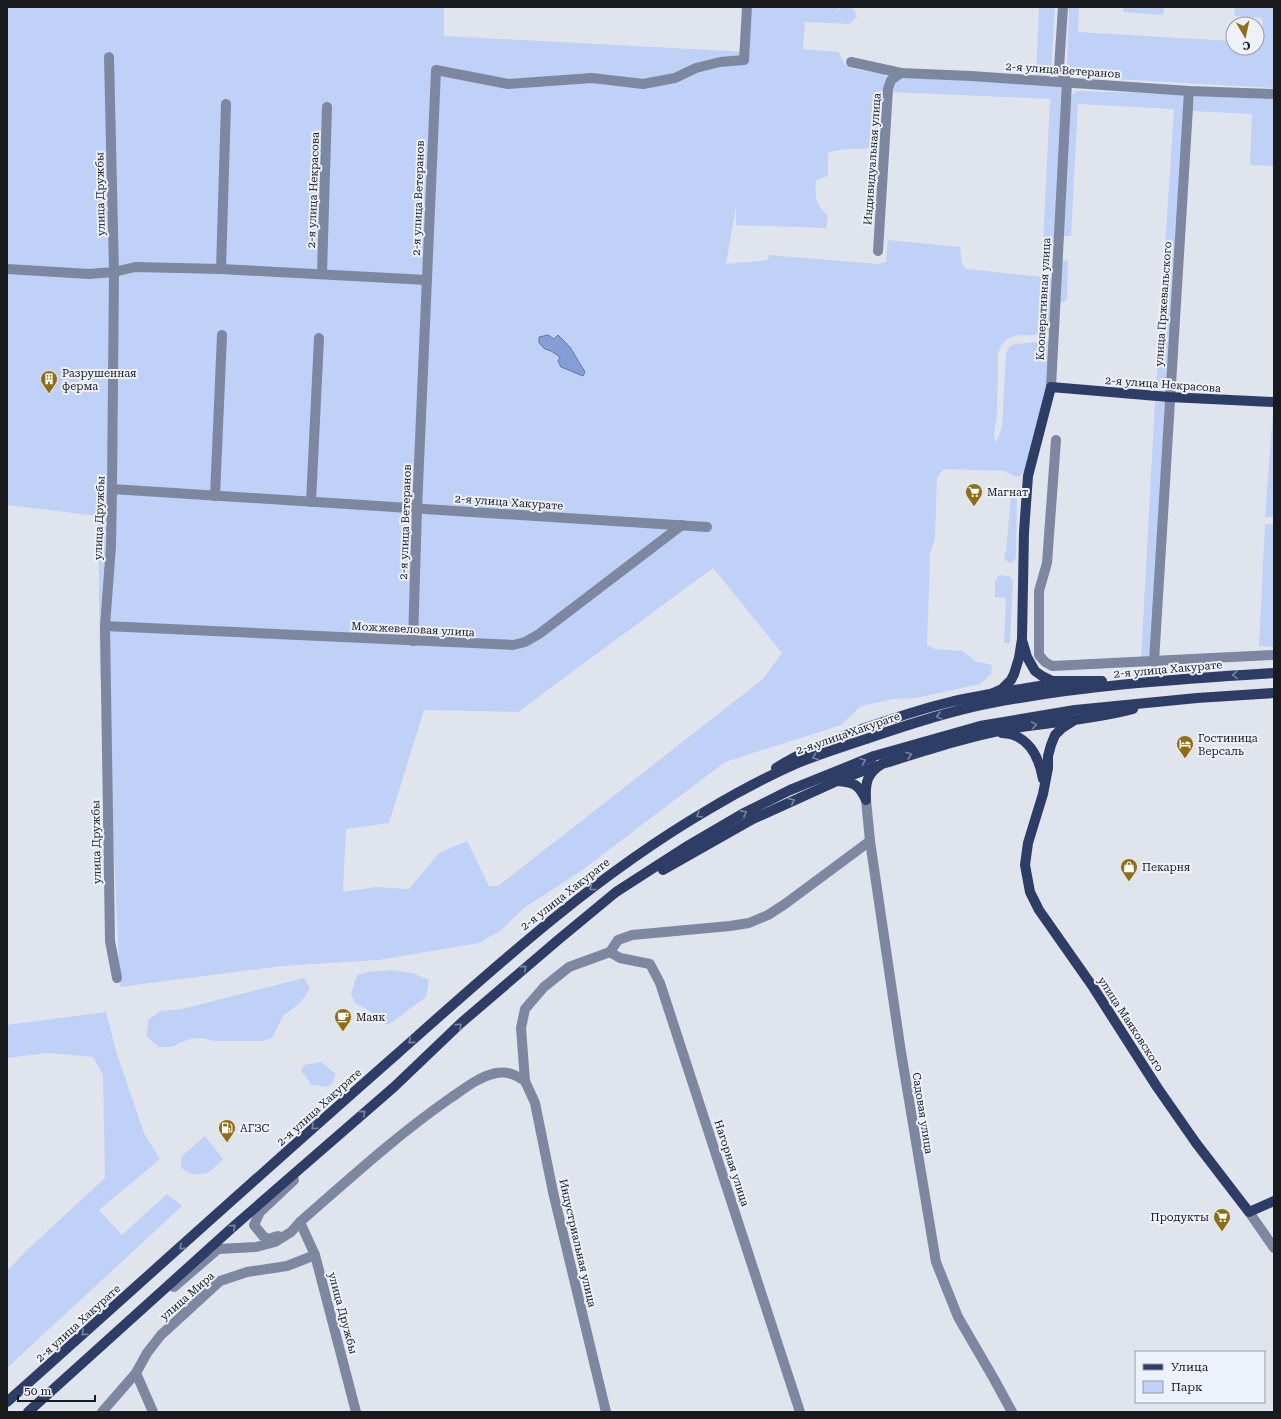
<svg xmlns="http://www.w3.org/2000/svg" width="1281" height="1419" viewBox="0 0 1281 1419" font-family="'Roboto Serif',serif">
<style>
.green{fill:#c0d1f8;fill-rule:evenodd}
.water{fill:#869ed6;stroke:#65769e}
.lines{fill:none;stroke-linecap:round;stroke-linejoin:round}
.minor{stroke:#7d88a0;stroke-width:10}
.major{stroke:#2d3d66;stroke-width:10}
.oneway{stroke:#7a85a1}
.labels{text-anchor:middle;stroke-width:4;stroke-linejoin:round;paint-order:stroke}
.street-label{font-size:11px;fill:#181a1d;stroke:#edf1fa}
.poi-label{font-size:11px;fill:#181a1d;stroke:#edf1fa;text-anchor:start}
</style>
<rect width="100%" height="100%" fill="#e0e4ed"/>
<g class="green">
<path d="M7,7H444V36L748,52L752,7H840L837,13L842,7L854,9L857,17L849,24L805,22L803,49L838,52C842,55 841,59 844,63C850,71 875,72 885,74L886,81L880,145C864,152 846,146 828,153V176L816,180C815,199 815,202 828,216L826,228L736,225V207L726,264L768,260L769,255L879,264L886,262L888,240L960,247L962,264L966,269L1052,278L1050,330C1034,344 1007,322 998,354L997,416L994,434L996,443L1002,427L1006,354L1010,346L1015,344L1048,341L1047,383L1024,471L1020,476L1016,477L1004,471L944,469L937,477L935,538L930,555L927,645L935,649L963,651L975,661L992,665L991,674L980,684L916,698L893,699L861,706L841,725L725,762L581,871L524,908L500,931L479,943L378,960L282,966L120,987L110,766V679L100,678L98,516L7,505ZM559,335L582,365L583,376C571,371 565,361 555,353C548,348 546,350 539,343L554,339ZM713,568L782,653L763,679L498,886H489L467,841L439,853L409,889L375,887L343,892L346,829L389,823L424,710L518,712Z"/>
<path d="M1039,7H1055L1051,74C1047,78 1041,77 1036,77Z"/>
<polygon points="1069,7 1079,7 1078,32 1233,41 1233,48 1257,48 1257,43 1261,43 1263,18 1234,16 1235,7 1274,7 1274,88 1080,77 1075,74 1067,63"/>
<polygon points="1123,7 1164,7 1163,15 1123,12"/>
<polygon points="901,78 1064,84 1055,244 1043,244 1050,99 890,92 894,82"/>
<polygon points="1076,91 1175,94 1183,95 1186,97 1168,386 1156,387 1174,109 1078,104 1071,236 1062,236 1070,98"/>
<polygon points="1195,96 1274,99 1274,166 1250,165 1252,114 1192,111"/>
<polygon points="1062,260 1068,261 1067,300 1060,303"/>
<polygon points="1155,402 1165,402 1151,656 1141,659"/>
<polygon points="1273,412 1274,412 1274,517 1265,517"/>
<polygon points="1013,492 1017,493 1016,556 1015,560 1010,563 1005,560 1004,553 1006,553 1011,495"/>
<polygon points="1265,524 1274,525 1274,647 1259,646"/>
<polygon points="999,575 1009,576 1013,580 1010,643 1004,643 1006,598 995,597 995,581"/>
<polygon points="393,970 413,973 429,980 426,997 388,1025 368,1010 355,1003 351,994 357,975 367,972"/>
<polygon points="304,978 310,988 301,1002 283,1016 272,1038 264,1041 214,1041 201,1038 190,1039 171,1047 159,1047 147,1037 148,1020 160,1011 182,1009"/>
<polygon points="106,1012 117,1054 144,1133 160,1159 99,1210 122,1235 167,1194 182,1206 7,1368 7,1271 26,1251 105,1178 103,1075 93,1057 48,1053 7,1058 7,1025"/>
<polygon points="321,1062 336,1074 332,1084 327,1087 312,1085 301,1071 304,1065"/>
<path d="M205,1136L223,1159C219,1163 214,1169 209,1172C201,1176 188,1175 182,1168C180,1165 181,1159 182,1156Z"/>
</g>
<polygon class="water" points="548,335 554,339 558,335 570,347 585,372 583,376 561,367 558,361 560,357 551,351 545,349 539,343 539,337"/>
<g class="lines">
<g class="minor">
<polyline points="109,57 114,272 112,489 111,546 105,626 110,941 117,978"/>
<polyline points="851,62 901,73 971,76 1189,91 1274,94"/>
<polyline points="878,251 888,89 891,80 901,73"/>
<polyline points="7,269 89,274 114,272 135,267 221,269 427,280"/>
<polyline points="221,269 226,104"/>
<polyline points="322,274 327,107"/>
<polyline points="1051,387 1067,82 1059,68 1063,7"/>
<polyline points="1056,440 1047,563 1039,591 1039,655 1045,662 1052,666 1274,655"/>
<polyline points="112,489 707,527"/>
<polyline points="215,496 222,335"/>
<polyline points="311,502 319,338"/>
<polyline points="105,626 513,645 525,642 539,634 682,525"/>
<polyline points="413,641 417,509 436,70 508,84 592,78 643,84 675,78 696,68 720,62 744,60 747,7"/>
<polyline points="1154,662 1189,91"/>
<polyline points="866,800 870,841 901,1052 936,1262 958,1317 994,1379 1012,1412"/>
<polyline points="610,952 620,958 650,964 660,983 800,1412"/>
<polyline points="525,1081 535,1103 553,1192 606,1412"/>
<polyline points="1249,1212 1274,1248"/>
<polyline points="300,1222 315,1255 356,1412"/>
<polyline points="278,1236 268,1239 263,1236 254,1225 260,1212 294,1180"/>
<path d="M174,1287L218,1249L256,1247L275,1242L291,1232L300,1222C348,1180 396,1136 449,1099C464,1089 478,1077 496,1073C508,1071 516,1075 525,1081L521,1028L525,1009L544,987L569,967L610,952L618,940L632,935L730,926L749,923L768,915L785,904L870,841"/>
<polyline points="102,1412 136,1373"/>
<polyline points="153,1412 136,1373 147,1353 161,1335 220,1281 247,1272 287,1266 315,1255"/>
</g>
<g class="major">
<polyline points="1023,643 1027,657 1035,671 1042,676 1052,681 1102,681"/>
<polyline points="991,694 1002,689 1011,680 1014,674 1019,658 1022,639 1024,532 1028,476 1051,387 1169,397 1274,402"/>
<polyline points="1073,721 1062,728 1055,735 1051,745 1048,756 1048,768 1043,794 1028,843 1025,865 1030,892 1039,910 1093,987 1157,1087 1196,1143 1249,1212 1274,1201"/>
<path d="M1002,733C1028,734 1039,757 1043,779"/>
<path d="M776,768C803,751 833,740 862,729C891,719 920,709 950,702C990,693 1032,687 1073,681"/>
<polyline points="839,780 876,766"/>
<path d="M663,870L753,819L837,781C853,782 859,784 866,800C865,783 867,773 882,764C924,751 966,737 1009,729C1050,722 1093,720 1133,709"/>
<path d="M7,1402C137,1286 266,1169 397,1054C495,967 592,878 706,811C736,793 768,776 800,762C823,753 848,745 872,737C907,725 944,713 981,705C1077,686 1176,679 1274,673"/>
<polyline points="28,1412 233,1227 394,1087 461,1023 558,940 616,892 689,845 742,814 790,790 874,756 980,726 1075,710 1197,698 1274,693"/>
</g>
</g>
<defs><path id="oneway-chevron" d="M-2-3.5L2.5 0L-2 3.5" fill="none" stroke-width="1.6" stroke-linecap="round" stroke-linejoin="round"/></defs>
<g class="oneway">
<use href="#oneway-chevron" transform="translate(1235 675) rotate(176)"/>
<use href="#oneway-chevron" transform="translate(939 716) rotate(165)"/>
<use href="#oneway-chevron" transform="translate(1034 725) rotate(-9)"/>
<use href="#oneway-chevron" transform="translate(909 755) rotate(-17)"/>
<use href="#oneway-chevron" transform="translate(815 757) rotate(160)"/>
<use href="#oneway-chevron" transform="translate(863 761) rotate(-21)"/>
<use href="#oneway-chevron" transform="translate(792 801) rotate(-24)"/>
<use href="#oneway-chevron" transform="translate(744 813) rotate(-28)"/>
<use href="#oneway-chevron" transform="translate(699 815) rotate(150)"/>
<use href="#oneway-chevron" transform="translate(592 888) rotate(143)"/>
<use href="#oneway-chevron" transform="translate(524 968) rotate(-41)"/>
<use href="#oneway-chevron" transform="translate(459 1026) rotate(-43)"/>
<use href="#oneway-chevron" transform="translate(411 1041) rotate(139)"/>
<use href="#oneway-chevron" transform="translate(363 1113) rotate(-41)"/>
<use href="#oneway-chevron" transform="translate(314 1127) rotate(138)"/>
<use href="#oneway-chevron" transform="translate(233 1227) rotate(-42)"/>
<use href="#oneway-chevron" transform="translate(182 1247) rotate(138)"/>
<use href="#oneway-chevron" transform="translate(84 1333) rotate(138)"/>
</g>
<defs>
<symbol id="building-pin" viewBox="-11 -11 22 30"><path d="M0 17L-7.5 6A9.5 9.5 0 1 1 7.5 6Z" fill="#906f14" stroke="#edf1fa"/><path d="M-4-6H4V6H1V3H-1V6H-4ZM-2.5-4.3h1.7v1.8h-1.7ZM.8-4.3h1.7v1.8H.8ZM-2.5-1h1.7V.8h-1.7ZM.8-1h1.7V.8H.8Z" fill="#fff"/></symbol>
<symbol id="supermarket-pin" viewBox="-11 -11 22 30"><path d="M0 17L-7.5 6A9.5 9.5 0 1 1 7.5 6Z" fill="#906f14" stroke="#edf1fa"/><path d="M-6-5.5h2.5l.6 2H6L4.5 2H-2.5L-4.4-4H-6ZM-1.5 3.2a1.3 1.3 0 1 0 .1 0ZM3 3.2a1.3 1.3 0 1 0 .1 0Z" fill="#fff"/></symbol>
<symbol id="hotel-pin" viewBox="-11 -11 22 30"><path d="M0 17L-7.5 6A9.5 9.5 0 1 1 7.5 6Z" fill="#906f14" stroke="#edf1fa"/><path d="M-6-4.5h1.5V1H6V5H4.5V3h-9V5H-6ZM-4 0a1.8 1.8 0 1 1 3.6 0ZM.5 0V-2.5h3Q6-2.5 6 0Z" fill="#fff"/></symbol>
<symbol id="shop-pin" viewBox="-11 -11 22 30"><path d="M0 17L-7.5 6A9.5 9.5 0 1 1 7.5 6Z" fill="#906f14" stroke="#edf1fa"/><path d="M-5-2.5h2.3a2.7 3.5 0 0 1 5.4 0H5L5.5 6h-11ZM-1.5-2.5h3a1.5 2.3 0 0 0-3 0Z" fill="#fff"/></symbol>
<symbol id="cafe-pin" viewBox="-11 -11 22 30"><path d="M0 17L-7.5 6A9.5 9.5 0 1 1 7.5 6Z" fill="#906f14" stroke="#edf1fa"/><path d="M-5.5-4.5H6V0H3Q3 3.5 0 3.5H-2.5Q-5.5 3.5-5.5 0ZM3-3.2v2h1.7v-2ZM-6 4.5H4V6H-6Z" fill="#fff"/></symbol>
<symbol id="fuel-pin" viewBox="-11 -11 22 30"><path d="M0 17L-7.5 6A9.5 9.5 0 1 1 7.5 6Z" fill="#906f14" stroke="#edf1fa"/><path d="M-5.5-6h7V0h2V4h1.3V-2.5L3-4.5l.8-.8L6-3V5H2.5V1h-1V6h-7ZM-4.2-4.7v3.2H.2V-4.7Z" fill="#fff"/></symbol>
</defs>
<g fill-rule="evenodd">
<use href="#building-pin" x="39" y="369" width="20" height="27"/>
<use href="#supermarket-pin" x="964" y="482" width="20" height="27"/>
<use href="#hotel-pin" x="1175" y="734" width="20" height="27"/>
<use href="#shop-pin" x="1119" y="857" width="20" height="27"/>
<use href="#cafe-pin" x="333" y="1007" width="20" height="27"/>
<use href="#fuel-pin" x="217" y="1118" width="20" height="27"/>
<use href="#supermarket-pin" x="1212" y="1207" width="20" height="27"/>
</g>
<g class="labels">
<g class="street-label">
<text transform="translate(1063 70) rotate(4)" y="4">2-я улица Ветеранов</text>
<text transform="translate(872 159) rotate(-86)" y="4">Индивидуальная улица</text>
<text transform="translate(313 190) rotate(-88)" y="4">2-я улица Некрасова</text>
<text transform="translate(100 194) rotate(-91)" y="4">улица Дружбы</text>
<text transform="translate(418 198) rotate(-88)" y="4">2-я улица Ветеранов</text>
<text transform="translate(1043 299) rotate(-87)" y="4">Кооперативная улица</text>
<text transform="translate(1163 304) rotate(-86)" y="4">улица Пржевальского</text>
<text transform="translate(1163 384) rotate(4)" y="4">2-я улица Некрасова</text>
<text transform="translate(509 502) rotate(4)" y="4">2-я улица Хакурате</text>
<text transform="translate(99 518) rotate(-88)" y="4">улица Дружбы</text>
<text transform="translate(405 522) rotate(-88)" y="4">2-я улица Ветеранов</text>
<text transform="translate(413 629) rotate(3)" y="4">Можжевеловая улица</text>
<text transform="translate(1168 669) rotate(-5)" y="4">2-я улица Хакурате</text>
<text transform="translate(848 733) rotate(-19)" y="4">2-я улица Хакурате</text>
<text transform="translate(96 842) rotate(-91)" y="4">улица Дружбы</text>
<text transform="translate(565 894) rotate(-38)" y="4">2-я улица Хакурате</text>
<text transform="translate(1131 1024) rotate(57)" y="4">улица Маяковского</text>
<text transform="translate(319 1107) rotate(-42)" y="4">2-я улица Хакурате</text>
<text transform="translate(923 1113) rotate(81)" y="4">Садовая улица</text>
<text transform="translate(732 1163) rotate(72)" y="4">Нагорная улица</text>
<text transform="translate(578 1243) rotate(77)" y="4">Индустриальная улица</text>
<text transform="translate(187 1296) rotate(-41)" y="4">улица Мира</text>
<text transform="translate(343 1313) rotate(75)" y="4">улица Дружбы</text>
<text transform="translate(78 1323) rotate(-42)" y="4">2-я улица Хакурате</text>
</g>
<g class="poi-label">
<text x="62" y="377">Разрушенная<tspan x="62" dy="13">ферма</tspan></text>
<text x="987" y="496">Магнат</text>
<text x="1198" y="742">Гостиница<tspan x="1198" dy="13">Версаль</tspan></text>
<text x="1142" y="871">Пекарня</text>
<text x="356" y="1021">Маяк</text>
<text x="240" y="1132">АГЗС</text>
<text x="1209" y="1221" text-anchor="end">Продукты</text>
</g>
</g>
<rect width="1281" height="1419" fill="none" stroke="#181a1d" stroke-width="16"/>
<rect x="1135" y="1351" width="130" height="52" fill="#edf1fa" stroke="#989ba2"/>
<rect x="1143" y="1364" width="20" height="6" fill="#2d3d66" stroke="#989ba2"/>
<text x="1171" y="1371" font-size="12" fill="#181a1d">Улица</text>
<rect x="1143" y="1381" width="20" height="12" fill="#c0d1f8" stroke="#989ba2"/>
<text x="1171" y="1391" font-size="12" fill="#181a1d">Парк</text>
<g transform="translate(1245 36) rotate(171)"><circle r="19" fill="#edf1fa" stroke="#989ba2"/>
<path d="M0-3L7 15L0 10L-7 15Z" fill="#906f14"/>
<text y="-6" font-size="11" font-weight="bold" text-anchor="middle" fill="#181a1d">С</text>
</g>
<path d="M18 1395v6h77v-6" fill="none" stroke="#181a1d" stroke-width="2"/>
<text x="24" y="1395" font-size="12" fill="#181a1d" stroke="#edf1fa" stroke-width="3" paint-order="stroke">50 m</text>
</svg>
